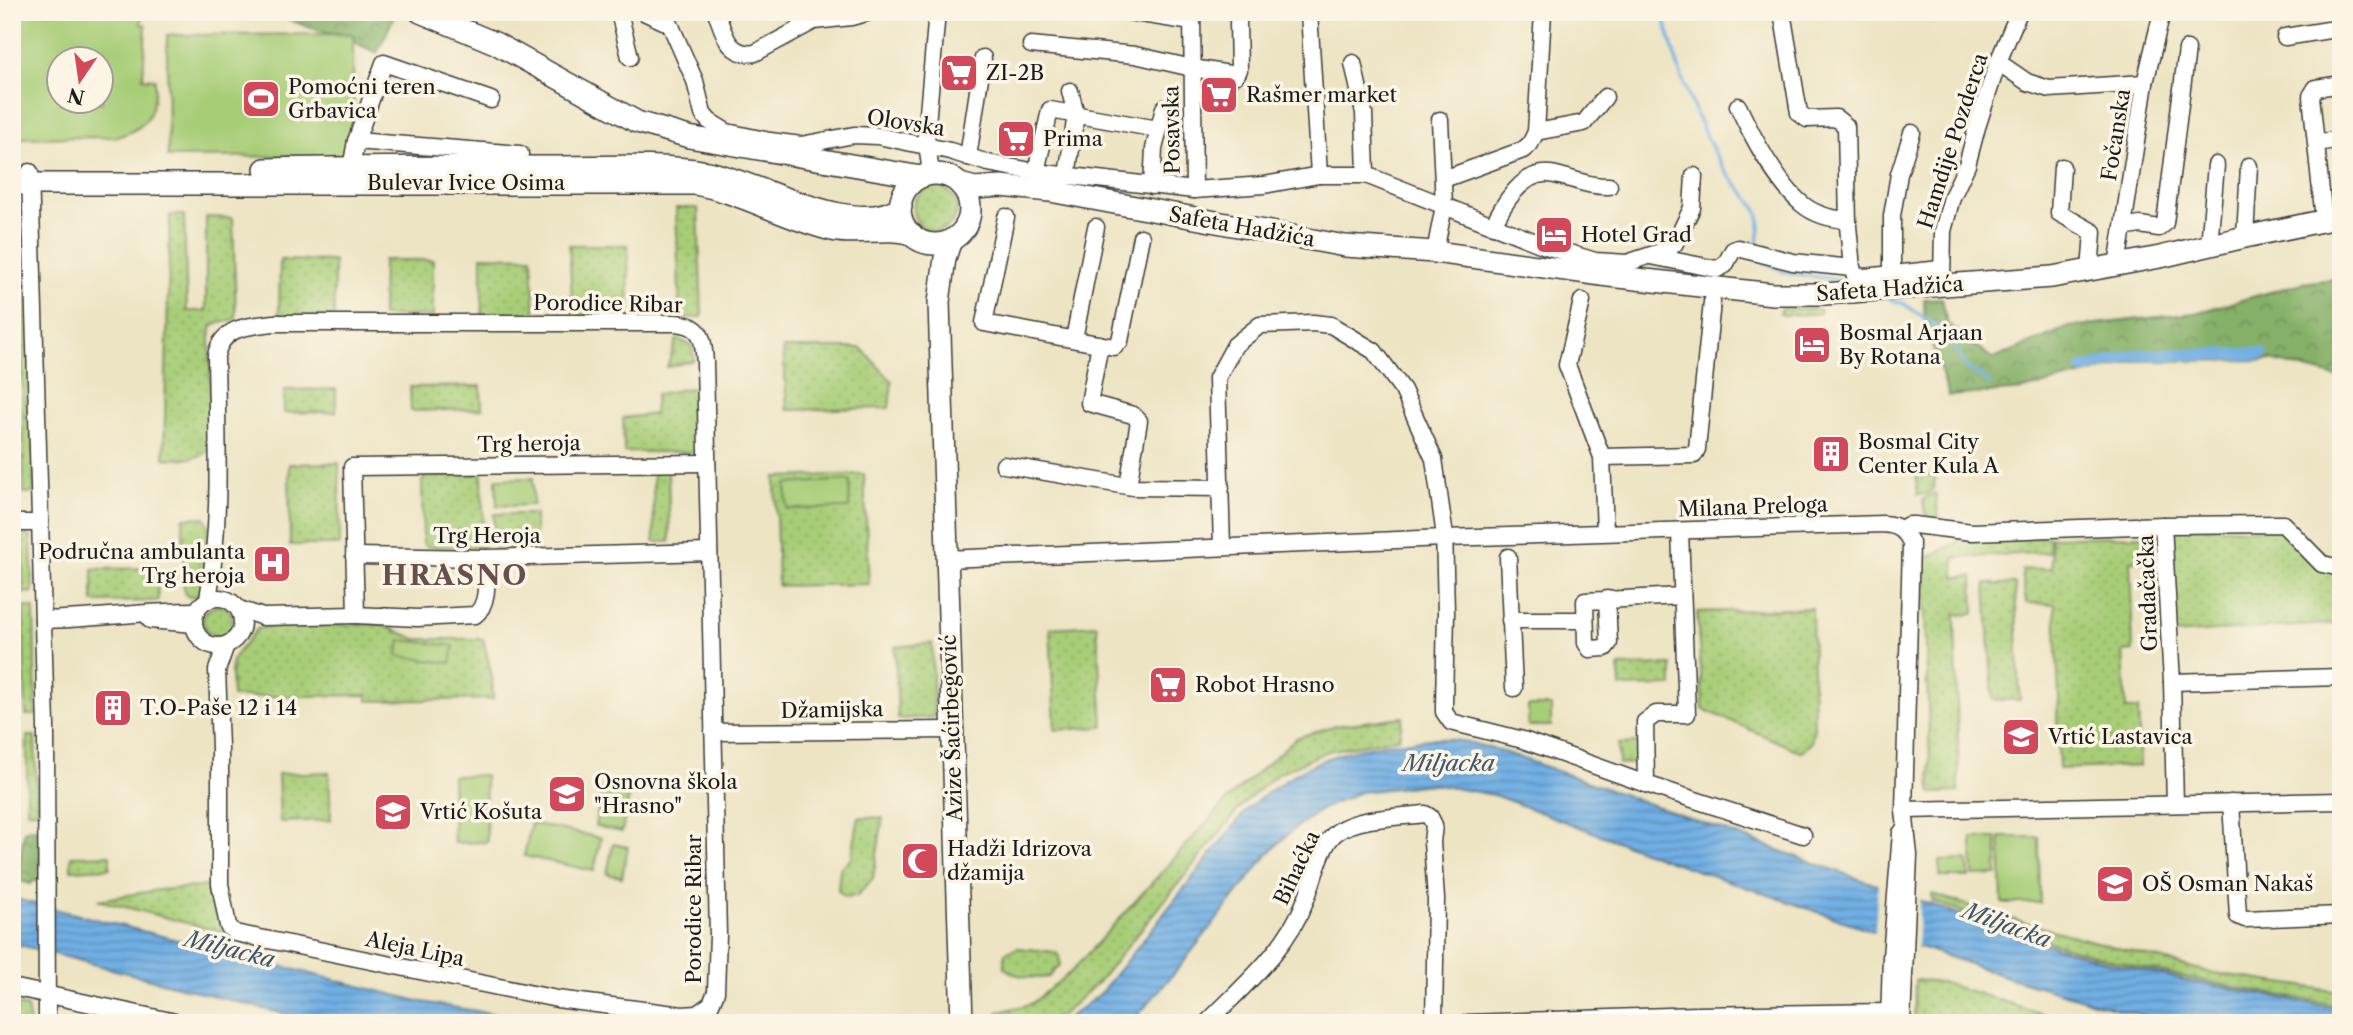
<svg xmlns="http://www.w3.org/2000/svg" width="2353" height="1035" viewBox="0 0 2353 1035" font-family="'Libre Caslon Text',serif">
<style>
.grass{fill:url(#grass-dots);stroke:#62744a;stroke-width:2}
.forest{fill:url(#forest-crowns);stroke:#506642;stroke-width:2}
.garden{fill:url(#garden-furrows);stroke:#62744a;stroke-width:2}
.pitch{fill:#a7cd77;stroke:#62744a;stroke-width:2;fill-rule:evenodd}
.water{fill:url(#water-rules);stroke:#466680;stroke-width:2}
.pier{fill:#ede4c3}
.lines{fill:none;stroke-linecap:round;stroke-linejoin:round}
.stream{stroke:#71afe4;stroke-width:3.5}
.canal{stroke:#71afe4;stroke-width:12}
.minor-casing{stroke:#3b3a35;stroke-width:19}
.major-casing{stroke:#3b3a35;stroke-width:24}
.minor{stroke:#fff;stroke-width:16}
.major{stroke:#fff;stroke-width:21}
.labels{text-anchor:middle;stroke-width:7;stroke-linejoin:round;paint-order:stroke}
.poi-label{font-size:21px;fill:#1c1c1c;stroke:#fcf5e5;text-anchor:start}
.street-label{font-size:21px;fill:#1c1c1c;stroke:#fcf5e5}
.water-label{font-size:23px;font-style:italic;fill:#3e576c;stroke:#fcf5e5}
.district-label{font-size:28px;font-weight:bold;letter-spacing:2px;fill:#694f4d;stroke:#fcf5e5}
</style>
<defs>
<pattern id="grass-dots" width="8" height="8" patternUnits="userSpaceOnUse" patternTransform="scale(1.75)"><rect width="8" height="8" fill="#a7cd77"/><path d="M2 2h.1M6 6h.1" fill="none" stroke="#8faf66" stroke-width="1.8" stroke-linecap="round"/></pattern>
<pattern id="forest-crowns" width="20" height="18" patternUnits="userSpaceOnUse" patternTransform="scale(1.75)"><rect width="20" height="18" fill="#85b068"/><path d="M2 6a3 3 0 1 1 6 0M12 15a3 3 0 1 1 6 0" fill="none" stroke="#6c8e55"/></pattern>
<pattern id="garden-furrows" width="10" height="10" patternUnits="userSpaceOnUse" patternTransform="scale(1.75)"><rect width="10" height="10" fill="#a7cd77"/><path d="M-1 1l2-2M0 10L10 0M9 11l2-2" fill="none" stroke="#8faf66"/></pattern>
<pattern id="water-rules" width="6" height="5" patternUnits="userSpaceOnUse" patternTransform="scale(1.75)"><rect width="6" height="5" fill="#71afe4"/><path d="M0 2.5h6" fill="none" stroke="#5c8eb8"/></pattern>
</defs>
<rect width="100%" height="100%" fill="#fcf5e5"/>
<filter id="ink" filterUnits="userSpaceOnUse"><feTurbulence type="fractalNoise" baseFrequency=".0143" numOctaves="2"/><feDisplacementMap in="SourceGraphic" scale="14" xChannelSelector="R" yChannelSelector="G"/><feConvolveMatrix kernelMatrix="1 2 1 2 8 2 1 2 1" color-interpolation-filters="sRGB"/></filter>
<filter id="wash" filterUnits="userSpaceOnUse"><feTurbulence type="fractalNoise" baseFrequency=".00686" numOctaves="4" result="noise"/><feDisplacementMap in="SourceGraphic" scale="28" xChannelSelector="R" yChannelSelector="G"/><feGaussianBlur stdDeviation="1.57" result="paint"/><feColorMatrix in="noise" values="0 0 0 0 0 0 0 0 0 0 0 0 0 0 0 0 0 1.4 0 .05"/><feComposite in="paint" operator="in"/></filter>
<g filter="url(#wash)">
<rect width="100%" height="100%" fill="#ede4c3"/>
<g class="grass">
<circle cx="935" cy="209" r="22"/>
<polygon points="676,208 698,208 702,317 680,318"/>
<polygon points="20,213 31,213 34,493 24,493"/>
<path d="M170,215H184L187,311H206V217L233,218L236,319L212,325L210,338L211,447C201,461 180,459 164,458Z"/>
<polygon points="569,245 628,245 629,317 573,317"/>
<polygon points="482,256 532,257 535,317 482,317"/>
<polygon points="280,260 334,261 334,316 279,316"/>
<polygon points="383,260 433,260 433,316 382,316"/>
<polygon points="677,339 691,345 695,360 667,367"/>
<polygon points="783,348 861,348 892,381 889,408 787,410"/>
<polygon points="481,386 482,409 411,411 410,387"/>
<polygon points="703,386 703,452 624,452 623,418 654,414 656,394"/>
<polygon points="336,389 336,412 284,413 284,390"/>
<polygon points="339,463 340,545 290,545 289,464"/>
<polygon points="653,470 668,470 670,542 654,542"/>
<polygon points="482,474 484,547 426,547 423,543 422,482 424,477"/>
<polygon points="864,474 869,584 778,586 775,477"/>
<polygon points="1935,475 1933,489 1927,494 1918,494 1916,476"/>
<polygon points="1935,493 1939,518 1939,520 1925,514 1923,499"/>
<rect x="494" y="514" width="41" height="36"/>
<polygon points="205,517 209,527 204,595 189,597 184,593 183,518"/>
<polygon points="2168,526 2282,530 2341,562 2341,623 2171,634"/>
<polygon points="12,533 26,534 31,537 33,592 23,593 23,541 12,540"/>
<polygon points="2164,536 2165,559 2130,561 2133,651 2123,652 2126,709 2138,709 2140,766 2059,769 2057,714 2059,700 2055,604 2026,603 2022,570 2052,568 2051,537"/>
<polygon points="2049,537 2050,552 1954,558 1955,577 1973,576 1974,614 1955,615 1959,792 1931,793 1923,560 1963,539"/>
<polygon points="157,568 158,601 93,602 93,569"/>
<polygon points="1986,584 2015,584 2020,700 1993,700"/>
<circle cx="218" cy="621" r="15"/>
<polygon points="23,607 34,608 36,715 26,715"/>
<polygon points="1812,608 1814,728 1811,743 1801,752 1703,709 1697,612"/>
<path d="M380,624L416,639H483L492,677L493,699L368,701V695L232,697C232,686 230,672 232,661C233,657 253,634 257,629L266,627Z"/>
<polygon points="1097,625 1103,727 1055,730 1050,628"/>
<polygon points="932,643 934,717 898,719 895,647"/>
<polygon points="1672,665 1672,686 1620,687 1619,666"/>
<polygon points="1403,717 1399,738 1328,751 1277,774 1244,803 1098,982 1062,1015 1045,1023 997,1023 998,1012 1031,1004 1072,971 1228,799 1296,738 1333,726"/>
<polygon points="27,736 35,736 37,811 27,811"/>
<polygon points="1638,743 1639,763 1619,764 1618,744"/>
<polygon points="329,772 331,820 280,822 278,774"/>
<polygon points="859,817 883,818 873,878 857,896 844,897 838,890 840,868 851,859"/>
<polygon points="110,855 110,868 71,870 71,856"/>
<polygon points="211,886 216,889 225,933 98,900 158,890"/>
<path d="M1932,894L2018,921L2208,972L2341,992V1006C2265,993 2189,980 2115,961C2053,945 1993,923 1932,901Z"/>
<path d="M1018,948L1055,952L1059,956L1060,965L1049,977C1036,979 1013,977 1004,967L1005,953Z"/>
<polygon points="1915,980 1941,982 2050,1016 2032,1023 1914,1023"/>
<polygon points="12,1003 27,1008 30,1023 12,1023"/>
</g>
<g class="forest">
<path d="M273,12H383L394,17L377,53L354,42L353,34C323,35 300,25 273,12Z"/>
<polygon points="2341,278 2341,378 2271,360 2139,361 2023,390 1949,396 1925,324 1924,299 1942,298 1947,323 1993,359 2069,327 2195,313 2302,283"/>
<polygon points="30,828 35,829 40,833 42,881 33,881 31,884 12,879 12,873 18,874 24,831"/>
</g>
<polygon class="garden" points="1781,308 1820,309 1821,312 1819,314 1785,315 1780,314"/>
<g class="pitch">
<path d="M12,12H142L141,24L146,25L143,78L155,79C155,112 149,129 115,137L12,138ZM60,60H102V102H60Z"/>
<polygon points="353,34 354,156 168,157 167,35"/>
<polygon points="533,478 533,505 497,506 496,479"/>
<polygon points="850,480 849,508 787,509 786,484"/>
<polygon points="401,640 454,646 451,663 397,656"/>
<rect x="1528" y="706" width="23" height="20"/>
<polygon points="485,775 487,842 454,843 452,776"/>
<polygon points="603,786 630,791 622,832 595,826"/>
<polygon points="531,823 601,838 594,871 524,856"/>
<polygon points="2000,837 2039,837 2040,903 2002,903"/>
<polygon points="1972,838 1997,838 1997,875 1973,876"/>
<polygon points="613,844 628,847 622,877 607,874"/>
<polygon points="1968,860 1969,877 1940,877 1940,861"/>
</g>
<g class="water">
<path d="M1438,738L1468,742L1507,753L2019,936L2111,963L2189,981L2341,1009V1023H2174L2110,1007L2007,977L1667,860L1494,795L1431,784L1360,792L1322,809L1290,832L1269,853L1177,970L1131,1023H1061L1099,995L1248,808C1272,789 1297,770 1326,759C1361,744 1401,743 1438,738Z"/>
<polygon points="12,898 422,1002 549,1023 318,1023 12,943"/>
</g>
<polygon class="pier" points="1878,882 1920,896 1917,948 1875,933"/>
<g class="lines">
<g class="stream">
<path d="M1663,12C1675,64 1696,123 1724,169C1733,183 1750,195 1757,211C1764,224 1757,235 1758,247"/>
<polyline points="1763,261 1786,273 1834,279 1846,283"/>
<polyline points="1890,299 1904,304 1948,334 1965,366 1990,384"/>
</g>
<polyline class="canal" points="2083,369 2137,355 2262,354"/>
</g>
</g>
<g filter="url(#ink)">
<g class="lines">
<defs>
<g id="minor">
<polyline points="619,12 630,57"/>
<polyline points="644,12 670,24 695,81 703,114 709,121 727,132 770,141 801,145 854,135 878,136 950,151 988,163 1036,172 1194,190 1264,185 1319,175 1366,175 1543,245 1595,261 1627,263 1669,249 1675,243 1692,208 1694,176"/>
<path d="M716,12C724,33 728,57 755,53L814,21L851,17L870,12"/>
<polyline points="1129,12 1192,22"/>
<polyline points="1192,12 1194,190"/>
<polyline points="1309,12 1319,175"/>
<polyline points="1782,12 1799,113 1807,119 1836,118 1846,126 1848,226 1852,268 1855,276 1864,277 1941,269"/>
<polyline points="2285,37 2341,28"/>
<polyline points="1031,45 1135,55 1192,68 1236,75 1239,70 1238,22"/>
<polyline points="1998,62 2027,82 2049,89 2145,83"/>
<polyline points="1353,63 1364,113 1366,175"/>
<path d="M1738,106C1752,136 1777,183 1802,204C1815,215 1831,219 1848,220"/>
<polyline points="1536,132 1584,123 1605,97"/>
<polyline points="356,141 520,154"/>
<polyline points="2317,143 2341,139"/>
<polyline points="968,157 983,58"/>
<polyline points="2062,167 2059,213 2093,232 2090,271"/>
<polyline points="351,168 356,141 384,63 491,100"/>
<polyline points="30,172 46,726 47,1023"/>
<polyline points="1036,172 1050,110 1158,129"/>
<polyline points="931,174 926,135 937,12"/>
<polyline points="1067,176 1076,114 1070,91"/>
<polyline points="1444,179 1523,150 1530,144 1536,132 1543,12"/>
<polyline points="1152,186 1154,149 1164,108"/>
<polyline points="1006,217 984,323 1114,347 1120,341 1141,237"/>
<polyline points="2324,220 2311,96 2316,88 2341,84"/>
<path d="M1493,226C1502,206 1523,170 1550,174C1571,177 1587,187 1609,186"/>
<polyline points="2123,228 2140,225 2159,228 2165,223 2187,49"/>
<polyline points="2245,237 2249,166"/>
<polyline points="2209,246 2216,165"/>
<polyline points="1435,252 1444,206 1440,120"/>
<polyline points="1651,256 1717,269 1725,265 1733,250 1738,248 1793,262 1852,268"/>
<polyline points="2117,266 2145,83 2162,12"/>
<polyline points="1892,274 1892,216 1899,174 1912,133"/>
<polyline points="1942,280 1943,231 1952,197 1967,165 1977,127 1998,62 2019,12"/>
<polyline points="1582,301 1567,365 1602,457 1605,532"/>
<polyline points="1074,339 1096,227"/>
<polyline points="1100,344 1089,403 1133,415 1139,421 1128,486"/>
<polyline points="1602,457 1694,455 1697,449 1712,302"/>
<polyline points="1004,465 1133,487 1221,488"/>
<polyline points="12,523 40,523"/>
<polyline points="2163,525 2172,682 2175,804"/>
<polyline points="1902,529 1908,525 1914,525 1972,532 2163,525 2283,524 2322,564 2341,568"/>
<polyline points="1222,547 1217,378 1235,345 1260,325 1313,323 1331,325 1374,351 1403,390 1434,459 1444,529 1446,613 1444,705 1444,712 1451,722 1523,740 1646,784 1803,835"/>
<polyline points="354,556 486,558 709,552"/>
<polyline points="1508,557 1514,688"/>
<path d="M486,558C486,576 490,604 475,615L418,618L356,615L352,467L707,463"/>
<path d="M946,559L1444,538L1883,524C1898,525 1905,530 1911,543L1904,810L1909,855L1902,1023"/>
<circle cx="218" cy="622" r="24"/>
<path d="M208,599C222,519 217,436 216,355C223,326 248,326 274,323H675C703,325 703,338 705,363L718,935L716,992L711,1004L697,1014L682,1015L557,999L235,933L228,926L220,884V747L217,670L226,645"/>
<polyline points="1607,599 1609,643 1605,648 1590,649 1586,643 1585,601 1682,596"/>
<polyline points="239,609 263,617 356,615"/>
<path d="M43,620C95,619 145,611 196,611"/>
<polyline points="150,620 194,624"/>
<polyline points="1510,620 1584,620"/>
<polyline points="2172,682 2341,677"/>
<polyline points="713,732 952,730"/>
<polyline points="1646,784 1645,722 1656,714 1687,714 1680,531"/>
<polyline points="2231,803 2238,916 2245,919 2341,915"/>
<polyline points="1904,810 2341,801"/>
<polyline points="12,987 180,1023"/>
<path d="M1207,1023C1244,985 1287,950 1306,899C1314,880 1321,843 1337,832C1357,817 1400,817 1425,814L1430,817L1434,825L1432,842L1436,899L1434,1023"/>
<polyline points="1468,1023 1697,1015 1889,1012"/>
<polyline points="1889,1023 1891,957 1901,833"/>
</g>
<g id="major">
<polyline points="420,12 495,43 637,122 689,137 921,177"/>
<path d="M265,169C361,167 457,167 553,167C604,167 658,163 708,172C757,182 858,240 901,206"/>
<circle cx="935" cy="209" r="35"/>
<path d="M12,184H694C742,192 785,219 832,230C858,236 886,226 912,234"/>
<polyline points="960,184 975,188 1001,186 1050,191 1345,246 1435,252 1609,276 1773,294 1824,294 2052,277 2160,257 2245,237 2341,217"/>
<polyline points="951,240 945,258 939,302 962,1023"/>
</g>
</defs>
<use href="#minor" class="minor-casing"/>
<use href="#major" class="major-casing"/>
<use href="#minor" class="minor"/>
<use href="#major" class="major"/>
</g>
</g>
<defs>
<symbol id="supermarket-square" viewBox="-11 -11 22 22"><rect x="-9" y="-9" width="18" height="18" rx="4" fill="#d1495b" stroke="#fcf5e5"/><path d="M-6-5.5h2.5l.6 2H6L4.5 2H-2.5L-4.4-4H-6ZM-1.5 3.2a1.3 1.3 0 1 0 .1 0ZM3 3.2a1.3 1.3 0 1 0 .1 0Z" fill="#fff"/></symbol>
<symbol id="stadium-square" viewBox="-11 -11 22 22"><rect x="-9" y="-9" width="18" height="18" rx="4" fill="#d1495b" stroke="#fcf5e5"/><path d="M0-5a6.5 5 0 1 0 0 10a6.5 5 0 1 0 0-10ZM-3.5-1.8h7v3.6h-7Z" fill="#fff"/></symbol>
<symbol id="hotel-square" viewBox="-11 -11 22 22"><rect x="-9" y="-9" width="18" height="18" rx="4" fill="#d1495b" stroke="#fcf5e5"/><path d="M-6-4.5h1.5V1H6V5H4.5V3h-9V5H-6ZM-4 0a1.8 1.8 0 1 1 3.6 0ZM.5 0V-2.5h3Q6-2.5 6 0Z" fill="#fff"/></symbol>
<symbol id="building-square" viewBox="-11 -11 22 22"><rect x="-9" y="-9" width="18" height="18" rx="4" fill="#d1495b" stroke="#fcf5e5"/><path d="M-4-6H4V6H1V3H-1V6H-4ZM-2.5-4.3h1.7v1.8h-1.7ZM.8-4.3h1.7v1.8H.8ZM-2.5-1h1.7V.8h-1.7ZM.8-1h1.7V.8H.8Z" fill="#fff"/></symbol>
<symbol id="hospital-square" viewBox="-11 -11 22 22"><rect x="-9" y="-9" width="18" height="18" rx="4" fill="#d1495b" stroke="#fcf5e5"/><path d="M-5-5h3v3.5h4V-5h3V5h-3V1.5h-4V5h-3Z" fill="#fff"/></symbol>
<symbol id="school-square" viewBox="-11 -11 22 22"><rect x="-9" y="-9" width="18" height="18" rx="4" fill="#d1495b" stroke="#fcf5e5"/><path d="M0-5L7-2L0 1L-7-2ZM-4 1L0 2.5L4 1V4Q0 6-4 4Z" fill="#fff"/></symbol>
<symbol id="mosque-square" viewBox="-11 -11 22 22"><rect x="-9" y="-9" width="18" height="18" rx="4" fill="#d1495b" stroke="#fcf5e5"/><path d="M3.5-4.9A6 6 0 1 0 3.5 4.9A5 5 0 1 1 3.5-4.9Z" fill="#fff"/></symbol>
</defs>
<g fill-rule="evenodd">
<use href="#supermarket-square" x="937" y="51" width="44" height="44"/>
<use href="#supermarket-square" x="1197" y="73" width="44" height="44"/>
<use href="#stadium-square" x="239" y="77" width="44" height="44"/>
<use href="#supermarket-square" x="994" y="117" width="44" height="44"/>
<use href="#hotel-square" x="1532" y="213" width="44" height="44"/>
<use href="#hotel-square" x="1790" y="323" width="44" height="44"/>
<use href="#building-square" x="1809" y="432" width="44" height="44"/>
<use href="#hospital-square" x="250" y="542" width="44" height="44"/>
<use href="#supermarket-square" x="1146" y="663" width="44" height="44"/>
<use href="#building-square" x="91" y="686" width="44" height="44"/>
<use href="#school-square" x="1999" y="715" width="44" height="44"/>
<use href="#school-square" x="545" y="772" width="44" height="44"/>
<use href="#school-square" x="371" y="790" width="44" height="44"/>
<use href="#mosque-square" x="898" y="839" width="44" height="44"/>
<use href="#school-square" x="2093" y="862" width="44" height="44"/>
</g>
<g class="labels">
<g class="poi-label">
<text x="986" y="80">ZI-2B</text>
<text x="288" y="94">Pomoćni teren<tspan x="288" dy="24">Grbavica</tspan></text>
<text x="1246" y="102">Rašmer market</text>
<text x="1043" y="146">Prima</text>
<text x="1581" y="242">Hotel Grad</text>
<text x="1839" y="340">Bosmal Arjaan<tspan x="1839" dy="24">By Rotana</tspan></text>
<text x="1858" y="449">Bosmal City<tspan x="1858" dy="24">Center Kula A</tspan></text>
<text x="245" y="559" text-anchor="end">Područna ambulanta<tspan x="245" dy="24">Trg heroja</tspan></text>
<text x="1195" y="692">Robot Hrasno</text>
<text x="140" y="715">T.O-Paše 12 i 14</text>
<text x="2048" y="744">Vrtić Lastavica</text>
<text x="594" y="789">Osnovna škola<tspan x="594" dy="24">"Hrasno"</tspan></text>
<text x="420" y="819">Vrtić Košuta</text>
<text x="947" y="856">Hadži Idrizova<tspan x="947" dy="24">džamija</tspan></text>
<text x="2142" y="891">OŠ Osman Nakaš</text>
</g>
<g class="street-label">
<text transform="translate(906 123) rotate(9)" y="7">Olovska</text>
<text transform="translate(1172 130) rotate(-91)" y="7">Posavska</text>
<text transform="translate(2116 135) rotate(-81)" y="7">Fočanska</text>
<text transform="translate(1953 141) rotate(-72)" y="7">Hamdije Pozderca</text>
<text x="466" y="190">Bulevar Ivice Osima</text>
<text transform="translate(1242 227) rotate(10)" y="7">Safeta Hadžića</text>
<text transform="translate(1890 289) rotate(-4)" y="7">Safeta Hadžića</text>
<text transform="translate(608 304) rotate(1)" y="7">Porodice Ribar</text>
<text transform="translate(529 444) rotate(-1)" y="7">Trg heroja</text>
<text transform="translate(1753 507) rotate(-2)" y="7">Milana Preloga</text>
<text x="487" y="543">Trg Heroja</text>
<text transform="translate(2148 593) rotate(-92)" y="7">Gradačačka</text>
<text transform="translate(832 710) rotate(-1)" y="7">Džamijska</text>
<text transform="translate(952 728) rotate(-92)" y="7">Azize Šaćirbegović</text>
<text transform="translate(1297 868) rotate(-65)" y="7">Bihaćka</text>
<text transform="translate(694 909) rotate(-90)" y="7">Porodice Ribar</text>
<text transform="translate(415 949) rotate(12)" y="7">Aleja Lipa</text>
</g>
<g class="water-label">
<text x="1449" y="771">Miljacka</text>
<text transform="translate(2007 925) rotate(20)" y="8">Miljacka</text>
<text transform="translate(230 949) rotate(14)" y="8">Miljacka</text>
</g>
<g class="district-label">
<text x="455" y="585">HRASNO</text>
</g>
</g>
<rect width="2353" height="1035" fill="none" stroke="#fcf5e5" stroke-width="42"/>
<g transform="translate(80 80) rotate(193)"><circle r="33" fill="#fcf5e5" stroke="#a29e95" stroke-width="2"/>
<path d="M0-5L12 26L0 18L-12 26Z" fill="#d1495b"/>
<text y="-10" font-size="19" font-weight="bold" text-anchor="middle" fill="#1c1c1c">N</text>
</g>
</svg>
